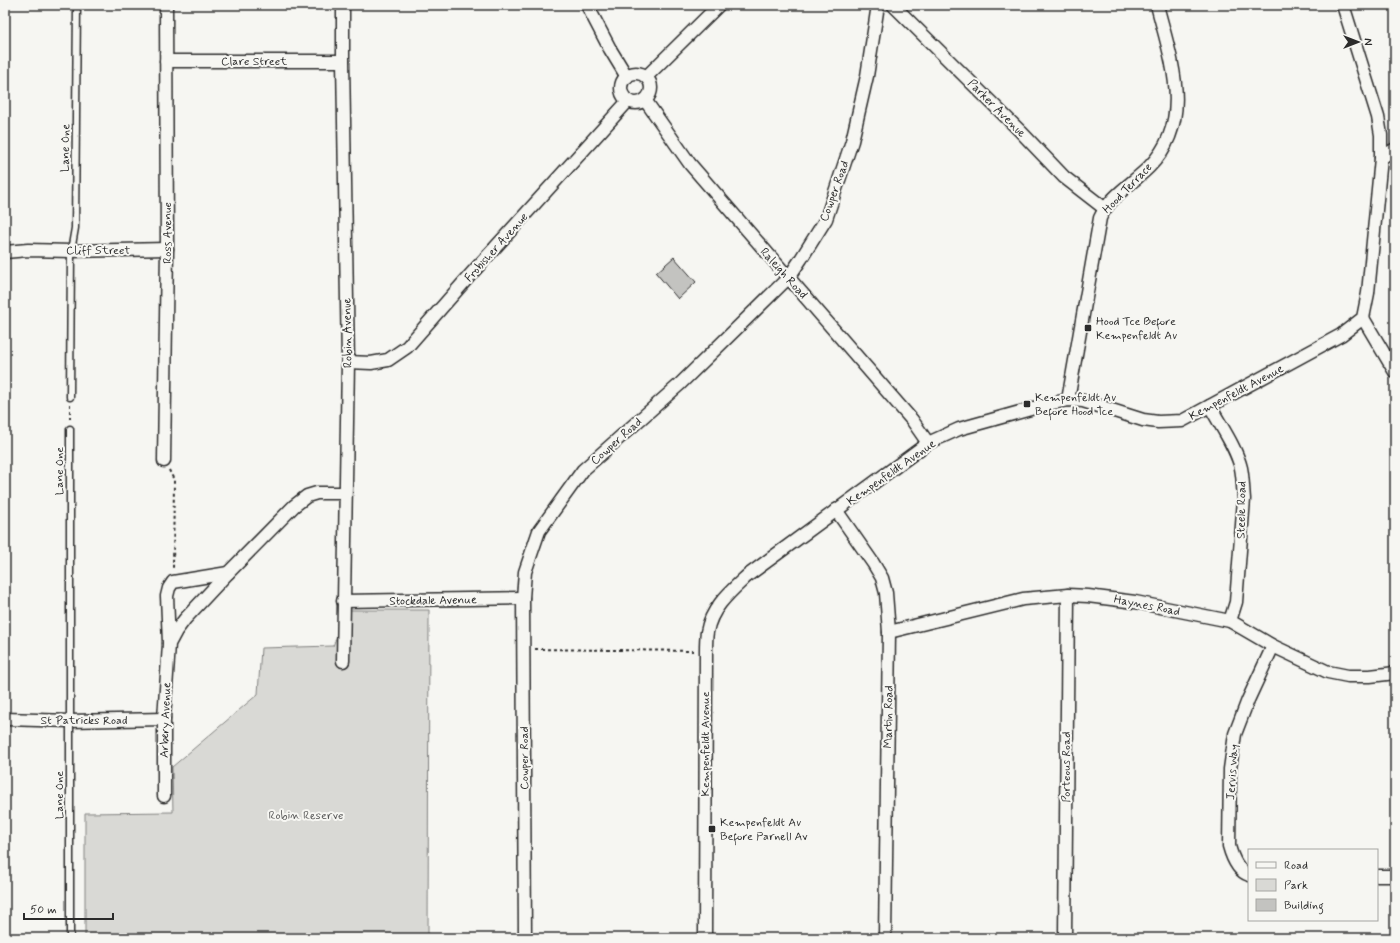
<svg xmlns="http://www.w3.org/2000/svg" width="1400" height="943" viewBox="0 0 1400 943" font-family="Mynerve,sans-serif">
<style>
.green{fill:#d9d9d5;stroke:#828280}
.building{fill:#c3c3c0;stroke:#2b2b2b}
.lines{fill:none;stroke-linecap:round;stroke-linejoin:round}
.lane-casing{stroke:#2b2b2b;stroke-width:9}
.street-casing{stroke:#2b2b2b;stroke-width:15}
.path{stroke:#2b2b2b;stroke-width:2;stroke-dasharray:3 3;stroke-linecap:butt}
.lane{stroke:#f6f6f2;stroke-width:6}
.street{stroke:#f6f6f2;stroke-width:12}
.poi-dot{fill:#2b2b2b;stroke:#f6f6f2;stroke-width:1.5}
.labels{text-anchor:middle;stroke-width:4;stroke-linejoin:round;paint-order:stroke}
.street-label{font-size:12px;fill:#2b2b2b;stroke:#f6f6f2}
.poi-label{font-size:12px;fill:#2b2b2b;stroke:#f6f6f2;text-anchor:start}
.park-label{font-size:12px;fill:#565656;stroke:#f6f6f2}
</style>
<rect width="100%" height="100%" fill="#f6f6f2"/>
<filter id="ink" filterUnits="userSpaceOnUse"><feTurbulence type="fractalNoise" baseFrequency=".025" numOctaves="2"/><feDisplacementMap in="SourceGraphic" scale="8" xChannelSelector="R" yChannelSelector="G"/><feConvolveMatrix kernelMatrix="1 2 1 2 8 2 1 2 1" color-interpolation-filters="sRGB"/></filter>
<g filter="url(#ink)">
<polygon class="green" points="347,610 429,610 428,938 85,938 85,813 173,812 172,767 258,694 261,648 333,646"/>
<polygon class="building" points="674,257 696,282 678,299 656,273"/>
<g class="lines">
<defs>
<g id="lane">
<polyline points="70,397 71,251 75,228 77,5"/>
<polyline points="70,938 70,429"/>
</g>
<g id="street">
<polyline points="587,5 610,49 627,77"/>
<polyline points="893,5 1021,132 1064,177 1104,208"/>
<polyline points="1343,5 1378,117 1381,135 1381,158"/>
<polyline points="166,61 343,61"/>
<circle cx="636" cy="88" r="15"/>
<polyline points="646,77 719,5"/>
<polyline points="645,100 690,164 912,420 928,443"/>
<polyline points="5,252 28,250 71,251 167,249"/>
<polyline points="1363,318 1395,372"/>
<polyline points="348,362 371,363 388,360 407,347 472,273 628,101"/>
<path d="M1068,400L1100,218C1110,196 1132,184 1149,167C1195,120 1171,60 1157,5"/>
<path d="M1210,406C1220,425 1236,447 1241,468C1243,478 1243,489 1244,499L1236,602L1230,621"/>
<polyline points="164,461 167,249 166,5"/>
<polyline points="836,510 873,563 882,578 886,593 889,632 885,938"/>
<polyline points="343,601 523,598"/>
<polyline points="889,632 1023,599 1068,595 1088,596 1135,602 1230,621 1273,646 1328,672 1348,676 1370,676 1395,673"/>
<polyline points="169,643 167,596 169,588 173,582 228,573"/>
<polyline points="343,661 348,362 343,61 343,5"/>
<polyline points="5,719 70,721 164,719"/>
<polyline points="164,796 164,719 169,644 176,631 185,619 228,573 294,506 307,496 317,493 345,493"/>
<path d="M1249,875C1237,871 1232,857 1229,846L1230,769L1235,734L1248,700L1273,646"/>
<polyline points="1377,876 1395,876"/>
<polyline points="525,938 523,598 525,572 539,531 583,470 680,384 789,277 801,259 826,219 852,141 867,76 878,5"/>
<path d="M705,938L706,651C706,645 706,638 707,632C711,608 730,592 747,576L928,443L959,429L1052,403L1068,400L1083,401L1143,420L1158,422L1182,421L1341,335L1363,318L1368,293L1381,158L1395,149"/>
<polyline points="1065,938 1068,595"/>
</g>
</defs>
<use href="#lane" class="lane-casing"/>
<use href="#street" class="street-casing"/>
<g class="path">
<polyline points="70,404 70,420"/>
<polyline points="169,470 174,480 173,570"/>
<polyline points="535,649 694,651"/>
</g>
<use href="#lane" class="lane"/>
<use href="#street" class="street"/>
</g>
</g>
<g class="poi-dot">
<rect x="1084" y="324" width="8" height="8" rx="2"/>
<rect x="1023" y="400" width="8" height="8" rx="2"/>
<rect x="708" y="825" width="8" height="8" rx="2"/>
</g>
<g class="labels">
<g class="street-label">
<text x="254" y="65">Clare Street</text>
<text transform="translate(997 108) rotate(45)" y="4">Parker Avenue</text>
<text transform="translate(65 148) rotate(-89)" y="4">Lane One</text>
<text transform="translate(1127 188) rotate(-46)" y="4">Hood Terrace</text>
<text transform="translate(834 191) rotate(-70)" y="4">Cowper Road</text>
<text transform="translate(167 233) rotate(-90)" y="4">Ross Avenue</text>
<text transform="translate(496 247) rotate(-48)" y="4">Frobisher Avenue</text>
<text x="98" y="254">Cliff Street</text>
<text transform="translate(784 273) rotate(48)" y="4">Raleigh Road</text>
<text transform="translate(347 333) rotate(-91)" y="4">Robin Avenue</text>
<text transform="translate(1236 392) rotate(-28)" y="4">Kempenfeldt Avenue</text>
<text transform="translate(616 441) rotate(-42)" y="4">Cowper Road</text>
<text transform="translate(59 471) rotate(-90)" y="4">Lane One</text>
<text transform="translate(891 472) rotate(-35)" y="4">Kempenfeldt Avenue</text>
<text transform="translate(1241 510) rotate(-89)" y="4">Steele Road</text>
<text transform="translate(433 600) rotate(-1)" y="4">Stockdale Avenue</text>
<text transform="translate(1147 605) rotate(11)" y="4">Haynes Road</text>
<text transform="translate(888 717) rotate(-89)" y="4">Martin Road</text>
<text x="84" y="724">St Patricks Road</text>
<text transform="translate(165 720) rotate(-88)" y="4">Arbery Avenue</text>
<text transform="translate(705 744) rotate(-90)" y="4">Kempenfeldt Avenue</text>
<text transform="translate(524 758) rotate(-90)" y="4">Cowper Road</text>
<text transform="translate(1066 767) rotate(-90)" y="4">Porteous Road</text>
<text transform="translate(1232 772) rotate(-86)" y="4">Jervis Way</text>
<text transform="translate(59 795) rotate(-90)" y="4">Lane One</text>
</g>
<g class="poi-label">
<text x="1096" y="325">Hood Tce Before<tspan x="1096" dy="14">Kempenfeldt Av</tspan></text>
<text x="1035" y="401">Kempenfeldt Av<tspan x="1035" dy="14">Before Hood Tce</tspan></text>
<text x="720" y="826">Kempenfeldt Av<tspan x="720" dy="14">Before Parnell Av</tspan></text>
</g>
<g class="park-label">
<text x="306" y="819">Robin Reserve</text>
</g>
</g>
<rect width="1400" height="943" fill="none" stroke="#f6f6f2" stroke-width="20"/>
<rect x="10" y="10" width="1380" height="923" fill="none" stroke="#2b2b2b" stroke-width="1.5" filter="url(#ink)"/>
<rect x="1248" y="849" width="130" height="72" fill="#f6f6f2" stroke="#a5a5a2"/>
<rect x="1256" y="862" width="20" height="6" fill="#f6f6f2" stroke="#a5a5a2"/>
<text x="1284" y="869" font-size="12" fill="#2b2b2b">Road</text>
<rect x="1256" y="879" width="20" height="12" fill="#d9d9d5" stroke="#a5a5a2"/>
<text x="1284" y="889" font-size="12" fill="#2b2b2b">Park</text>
<rect x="1256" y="899" width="20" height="12" fill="#c3c3c0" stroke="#a5a5a2"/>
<text x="1284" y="909" font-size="12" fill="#2b2b2b">Building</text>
<g transform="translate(1358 42) rotate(90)" stroke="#f6f6f2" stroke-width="3" paint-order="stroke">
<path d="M0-3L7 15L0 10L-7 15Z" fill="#2b2b2b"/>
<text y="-6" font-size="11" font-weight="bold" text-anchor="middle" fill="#2b2b2b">N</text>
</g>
<path d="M24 913v6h89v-6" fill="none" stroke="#2b2b2b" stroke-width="2"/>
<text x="30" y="913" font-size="12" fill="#2b2b2b" stroke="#f6f6f2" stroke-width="3" paint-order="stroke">50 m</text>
</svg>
